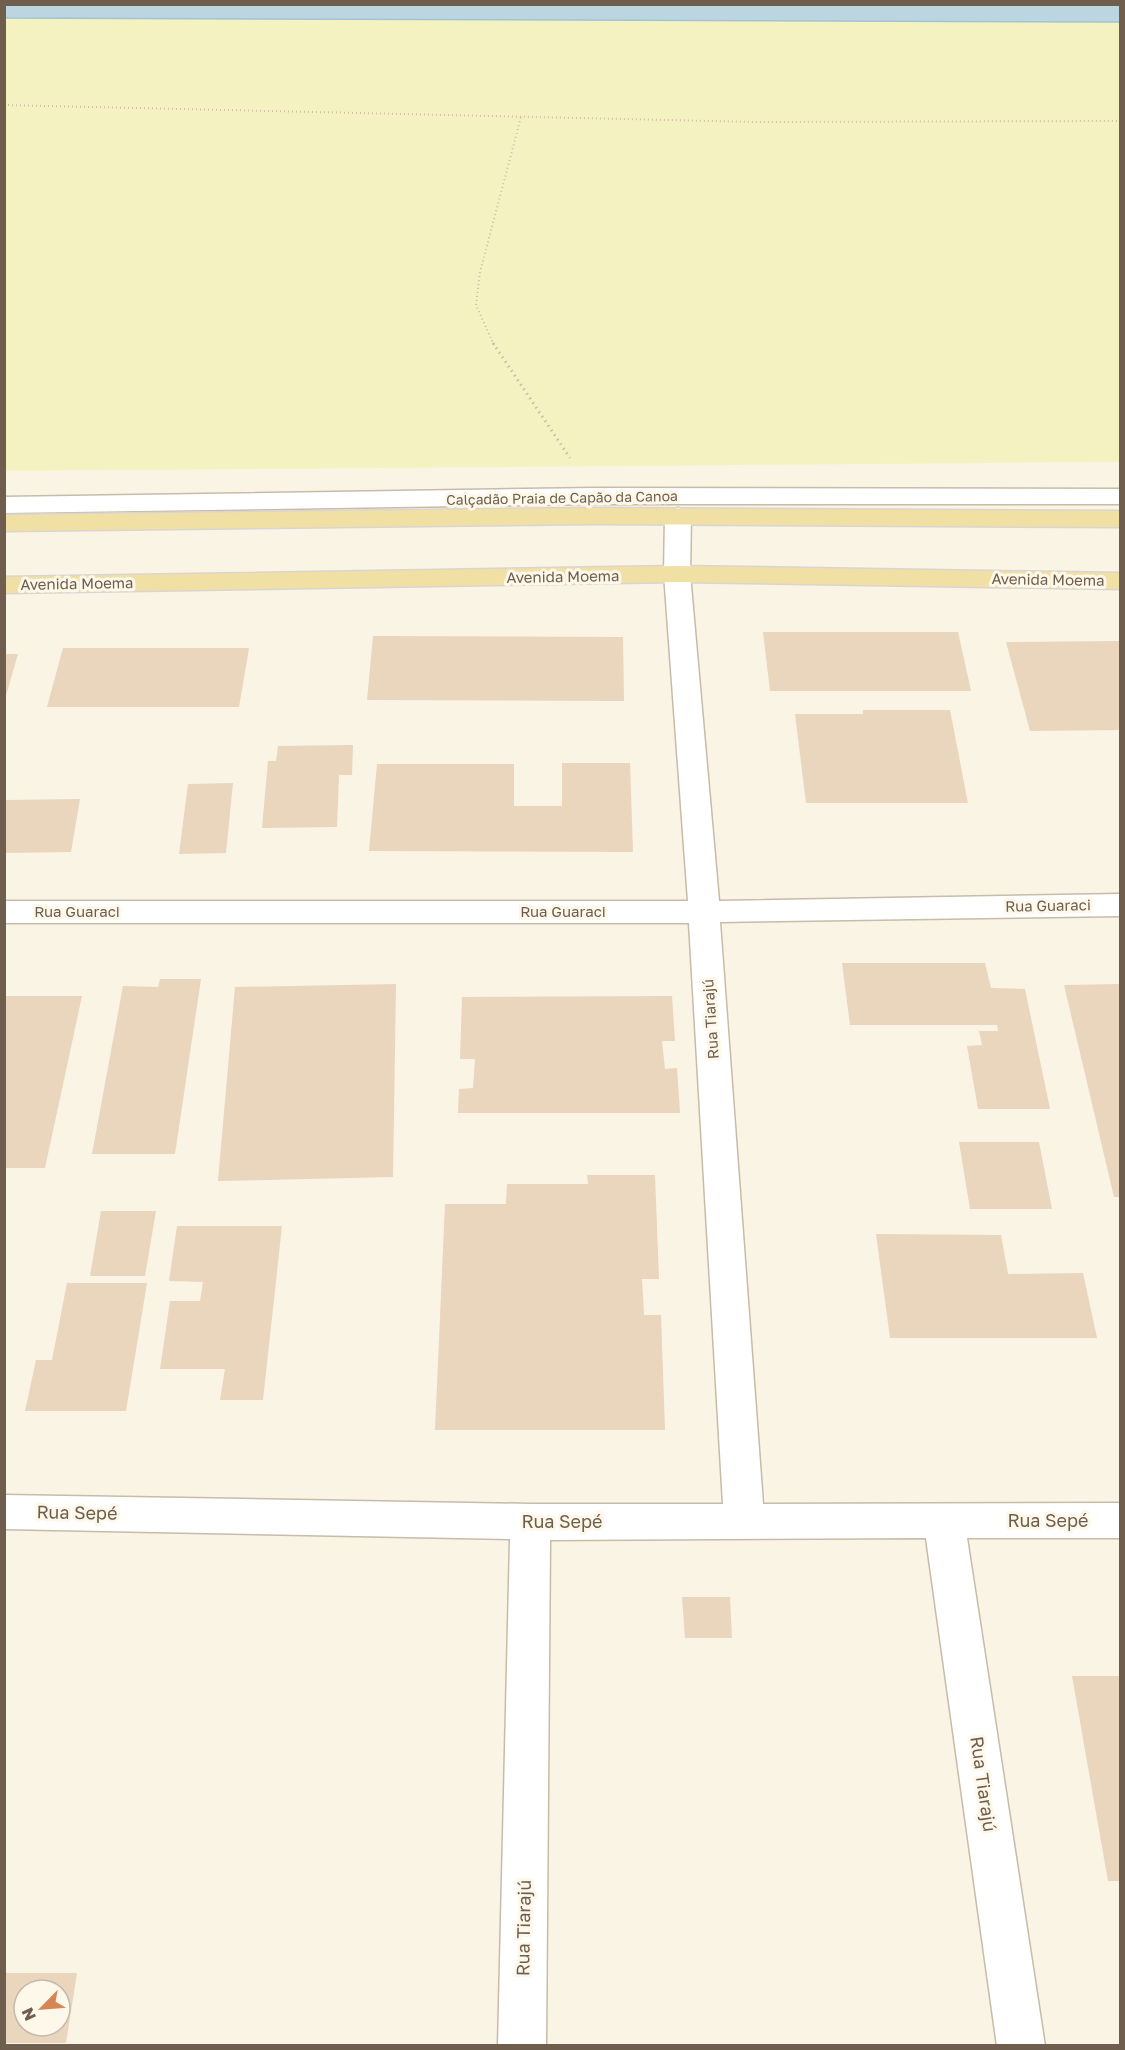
<svg xmlns="http://www.w3.org/2000/svg" width="1125" height="2050" viewBox="0 0 1125 2050" font-family="'Golos Text',sans-serif">
<style>
.sand{fill:#f5f2c2}
.water{fill:#bbd6e1;stroke:#a3c3d1;stroke-width:1.5}
.building{fill:#ead5bd;fill-rule:evenodd}
.lines{fill:none;stroke-linecap:round;stroke-linejoin:round}
.minor-casing{stroke:#c7bbaa;stroke-width:3}
.major-casing{stroke:#dad5d1;stroke-width:3}
.path-far1{stroke:#d0bba3;stroke-width:2;stroke-dasharray:1 3;stroke-linecap:butt}
.path{stroke:#d0bba3;stroke-width:3;stroke-dasharray:1.5 4;stroke-linecap:butt}
.minor{fill:#fff;fill-rule:evenodd}
.major{fill:#f1e0a3;fill-rule:evenodd}
.labels{text-anchor:middle;stroke-width:6;stroke-linejoin:round;paint-order:stroke}
.far-street-label{font-size:14px;fill:#6f5e4d;stroke:#fdf8ea}
.street-label{font-size:15px;fill:#6f5e4d;stroke:#fdf8ea}
.near-street-label{font-size:18px;fill:#6f5e4d;stroke:#fdf8ea}
</style>
<rect width="100%" height="100%" fill="#f9f4e4"/>
<polygon class="sand" points="4,18 1120,22 1120,462 5,471"/>
<polygon class="water" points="5,4 1120,4 1120,22 5,18"/>
<g class="building">
<polygon points="763,632 958,632 971,691 770,691"/>
<polygon points="373,636 623,637 624,701 367,700"/>
<polygon points="1120,641 1120,730 1030,731 1006,642"/>
<polygon points="63,648 249,648 239,707 47,707"/>
<polygon points="4,654 18,654 5,699 4,699"/>
<polygon points="863,710 950,710 968,803 806,803 795,714 863,714"/>
<polygon points="353,745 352,775 339,775 337,827 262,828 268,761 276,761 278,746"/>
<polygon points="562,763 630,763 633,852 369,851 377,764 514,764 514,806 562,806"/>
<polygon points="233,783 226,853 179,854 188,784"/>
<polygon points="80,799 71,852 4,853 5,800"/>
<polygon points="842,963 985,963 991,988 1025,989 1050,1109 978,1109 967,1046 982,1045 979,1031 998,1031 997,1025 850,1025"/>
<polygon points="160,979 201,979 175,1154 92,1154 123,986 158,987"/>
<polygon points="396,984 393,1177 218,1181 235,987"/>
<polygon points="1120,984 1120,1197 1114,1197 1064,985"/>
<polygon points="4,996 82,996 45,1168 4,1168"/>
<polygon points="672,996 675,1041 662,1041 665,1069 677,1068 680,1113 458,1113 459,1089 473,1088 475,1059 460,1059 462,997"/>
<polygon points="959,1142 1039,1142 1052,1209 970,1209"/>
<polygon points="587,1175 655,1175 659,1279 642,1279 644,1315 661,1315 665,1430 435,1430 445,1204 506,1204 507,1184 588,1184"/>
<polygon points="101,1211 156,1211 145,1276 90,1276"/>
<polygon points="177,1226 282,1226 263,1400 220,1400 225,1369 160,1369 170,1301 200,1301 203,1282 169,1281"/>
<polygon points="876,1234 1001,1235 1008,1274 1083,1273 1097,1338 890,1338"/>
<polygon points="67,1283 147,1283 126,1411 25,1411 36,1360 52,1360"/>
<polygon points="682,1597 730,1597 732,1638 685,1638"/>
<polygon points="1072,1676 1120,1676 1120,1881 1108,1881"/>
<path d="M4,1973H77L66,2043H4ZM24,1990H60V2026H24Z"/>
</g>
<g class="lines">
<defs>
<g id="minor">
<polygon points="596,488 1120,489 1120,504 596,504 4,513 4,497"/>
<polygon points="678,508 687,511 691,516 690,574 719,901 1120,894 1120,916 720,922 763,1504 1120,1503 1120,1538 967,1538 1045,2046 997,2046 926,1538 550,1540 546,2046 498,2046 510,1539 4,1529 4,1495 530,1504 723,1504 689,923 4,923 4,901 688,901 664,574 665,516 669,511"/>
</g>
<g id="major">
<polygon points="596,508 1120,511 1120,527 596,524 4,531 4,515"/>
<polygon points="677,566 1120,573 1120,589 677,582 4,593 4,577"/>
</g>
</defs>
<use href="#minor" class="minor-casing"/>
<use href="#major" class="major-casing"/>
<g class="path-far1">
<polyline points="4,105 756,122 1120,121"/>
<polyline points="494,345 476,305 480,272 521,117"/>
</g>
<polyline class="path" points="493,343 570,458"/>
<use href="#minor" class="minor"/>
<use href="#major" class="major"/>
</g>
<g class="labels">
<g class="far-street-label">
<text transform="translate(562 498) rotate(-1)" y="5">Calçadão Praia de Capão da Canoa</text>
</g>
<g class="street-label">
<text transform="translate(563 577) rotate(-1)" y="5">Avenida Moema</text>
<text transform="translate(1048 580) rotate(1)" y="5">Avenida Moema</text>
<text transform="translate(77 584) rotate(-1)" y="5">Avenida Moema</text>
<text transform="translate(1048 906) rotate(-1)" y="5">Rua Guaraci</text>
<text x="77" y="917">Rua Guaraci</text>
<text x="563" y="917">Rua Guaraci</text>
<text transform="translate(711 1019) rotate(-94)" y="5">Rua Tiarajú</text>
</g>
<g class="near-street-label">
<text transform="translate(77 1513) rotate(1)" y="6">Rua Sepé</text>
<text x="1048" y="1527">Rua Sepé</text>
<text x="562" y="1528">Rua Sepé</text>
<text transform="translate(983 1784) rotate(82)" y="6">Rua Tiarajú</text>
<text transform="translate(524 1928) rotate(-89)" y="6">Rua Tiarajú</text>
</g>
</g>
<rect width="1125" height="2050" fill="none" stroke="#6f5e4d" stroke-width="12"/>
<g transform="translate(42 2008) rotate(245)"><circle r="28" fill="#fdf8ea" stroke="#c4baab" stroke-width="1.5"/>
<path d="M0-4.5L10 22L0 15L-10 22Z" fill="#d78656"/>
<text y="-9" font-size="16" font-weight="bold" text-anchor="middle" fill="#6f5e4d">N</text>
</g>
</svg>
